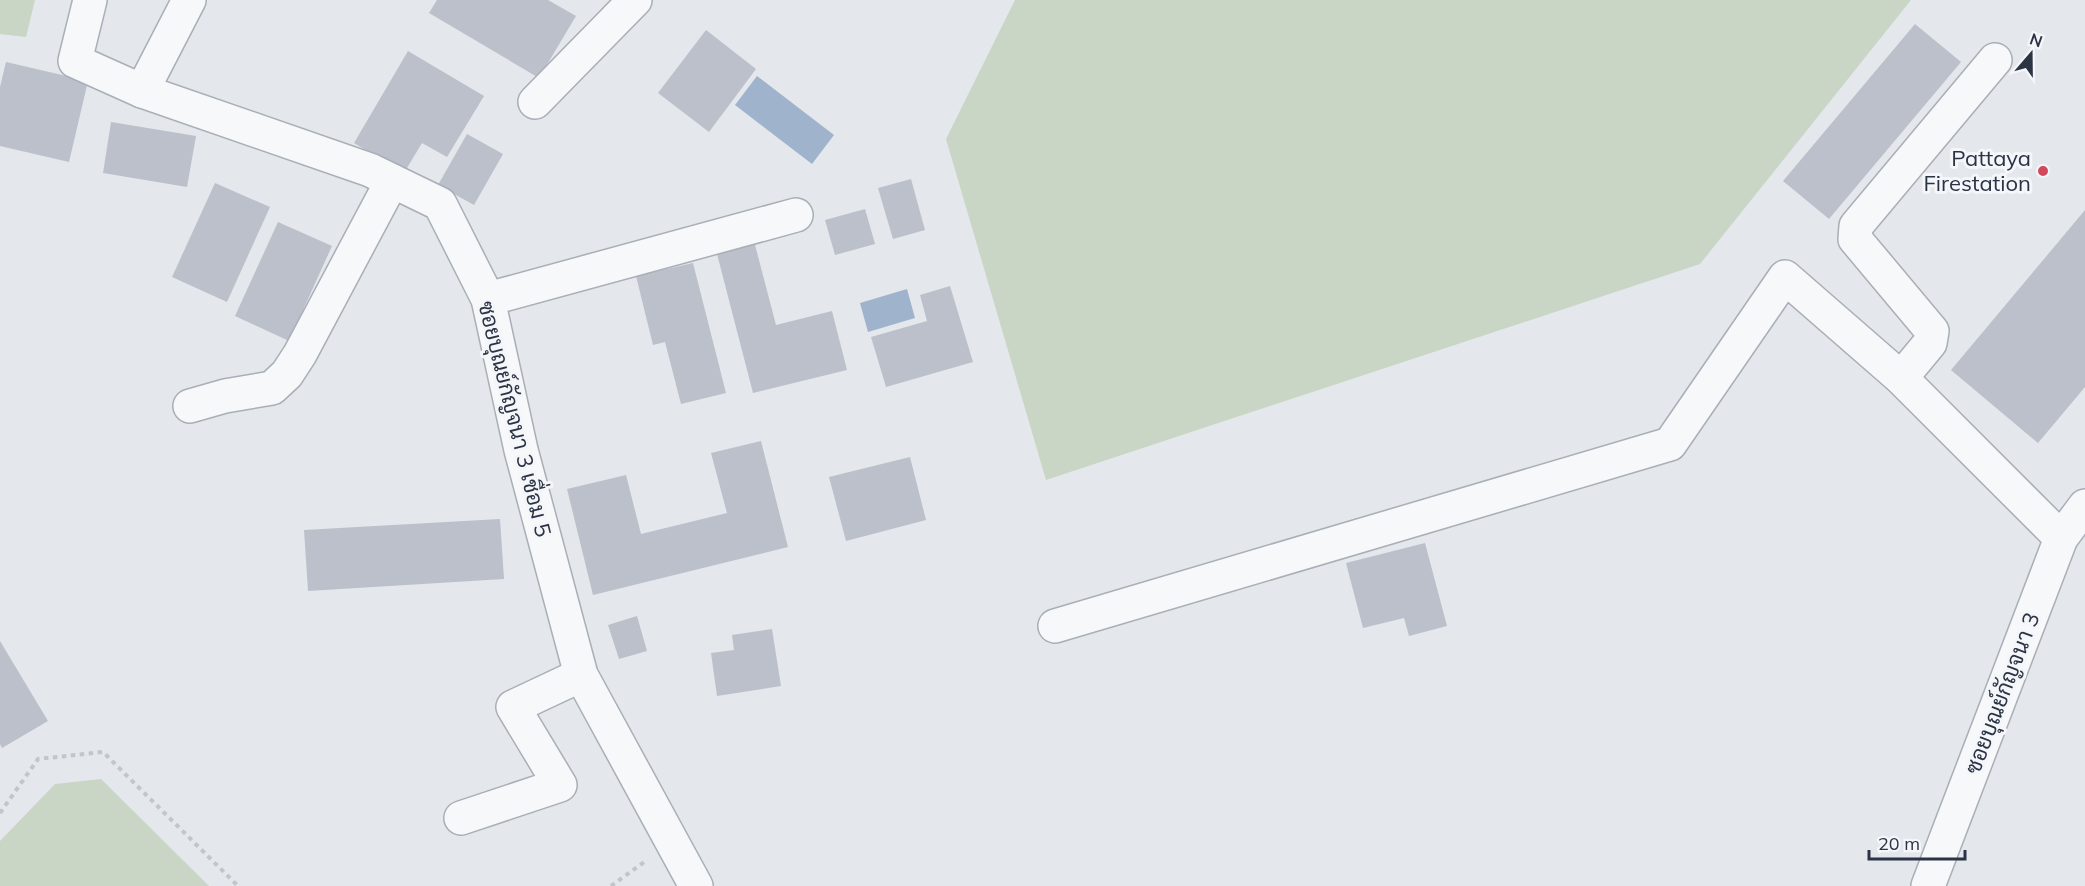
<svg xmlns="http://www.w3.org/2000/svg" width="2085" height="886" viewBox="0 0 2085 886" font-family="Mulish,Sarabun,sans-serif">
<style>
.green{fill:#c9d6c5}
.water{fill:#9fb4cc}
.building{fill:#bbc0ca}
.lines{fill:none;stroke-linecap:round;stroke-linejoin:round}
.minor-casing{stroke:#a9aeb7;stroke-width:36}
.path{stroke:#c2c5cb;stroke-width:4;stroke-dasharray:4.5 4.5;stroke-linecap:butt}
.minor{stroke:#f7f8fa;stroke-width:33}
.poi-dot{fill:#d1495b;stroke:#f4f6f9;stroke-width:2}
.labels{text-anchor:middle;stroke-width:6;stroke-linejoin:round;paint-order:stroke}
.poi-label{font-size:22px;fill:#2b3445;stroke:#f4f6f9;text-anchor:end}
.street-label{font-size:22px;fill:#2b3445;stroke:#f4f6f9}
</style>
<rect width="100%" height="100%" fill="#e4e7ec"/>
<g class="green">
<polygon points="0,0 35,0 26,37 0,34"/>
<polygon points="1015,0 1911,0 1700,264 1046,480 946,139"/>
<polygon points="101,779 209,886 0,886 0,841 55,784"/>
</g>
<g class="water">
<polygon points="757,76 834,135 812,164 735,105"/>
<polygon points="907,289 915,318 868,332 860,303"/>
</g>
<g class="building">
<polygon points="437,0 548,0 576,16 539,78 429,13"/>
<polygon points="1915,24 1961,62 1829,219 1783,181"/>
<polygon points="706,30 756,69 709,132 658,93"/>
<polygon points="408,51 484,96 447,157 422,143 404,173 354,143"/>
<polygon points="6,62 88,81 69,162 0,146 0,87"/>
<polygon points="111,122 196,136 187,187 103,173"/>
<polygon points="467,134 503,154 474,205 438,185"/>
<polygon points="911,179 925,230 893,239 878,188"/>
<polygon points="215,183 270,207 227,302 172,277"/>
<polygon points="865,209 875,244 835,255 825,220"/>
<polygon points="2085,210 2085,387 2038,443 1951,370"/>
<polygon points="278,222 332,246 289,341 235,316"/>
<polygon points="754,241 776,325 832,311 847,370 753,393 716,250"/>
<polygon points="693,263 726,393 681,404 665,342 653,345 636,276"/>
<polygon points="950,286 973,362 886,387 871,337 927,321 920,295"/>
<polygon points="761,441 788,547 593,595 567,489 626,475 641,534 727,513 711,453"/>
<polygon points="910,457 926,520 846,541 829,477"/>
<polygon points="500,519 504,579 308,591 304,530"/>
<polygon points="1425,543 1447,626 1409,636 1404,618 1363,628 1346,563"/>
<polygon points="637,616 647,651 619,659 608,625"/>
<polygon points="772,629 781,686 717,696 711,653 734,650 732,635"/>
<polygon points="0,641 48,721 2,748 0,744"/>
</g>
<g class="lines">
<defs>
<g id="minor">
<polyline points="90,0 75,61 142,91 370,170 440,204 488,299 521,450 581,675 696,886"/>
<polyline points="142,91 189,0"/>
<polyline points="535,102 635,0"/>
<polyline points="488,299 796,215"/>
<polyline points="1901,378 1930,343 1932,331 1855,239 1856,226 1995,60"/>
<polyline points="190,406 225,396 272,388 287,374 300,354 392,181"/>
<polyline points="1055,626 1670,444 1785,277 1901,378 2061,538"/>
<polyline points="461,818 560,785 513,707 581,675"/>
<polyline points="1928,886 2061,538 2085,506"/>
</g>
</defs>
<use href="#minor" class="minor-casing"/>
<g class="path">
<polyline points="0,813 38,759 103,752 238,886"/>
<polyline points="611,886 647,860"/>
</g>
<use href="#minor" class="minor"/>
</g>
<circle class="poi-dot" cx="2043" cy="171" r="6"/>
<g class="labels">
<g class="poi-label">
<text x="2031" y="166">Pattaya<tspan x="2031" dy="25">Firestation</tspan></text>
</g>
<g class="street-label">
<text transform="translate(515 419) rotate(76)" y="8">ซอยบุณย์กัญจนา 3 เชื่อม 5</text>
<text transform="translate(2002 693) rotate(-69)" y="8">ซอยบุณย์กัญจนา 3</text>
</g>
</g>
<g transform="translate(2031 54) rotate(20)" stroke="#f4f6f9" stroke-width="4.5" paint-order="stroke">
<path d="M0-4.5L10 22L0 15L-10 22Z" fill="#2b3445"/>
<text y="-9" font-size="16" font-weight="bold" text-anchor="middle" fill="#2b3445">N</text>
</g>
<path d="M1869 850v9h96v-9" fill="none" stroke="#2b3445" stroke-width="3"/>
<text x="1878" y="850" font-size="18" fill="#2b3445" stroke="#f4f6f9" stroke-width="4.5" paint-order="stroke">20 m</text>
</svg>
